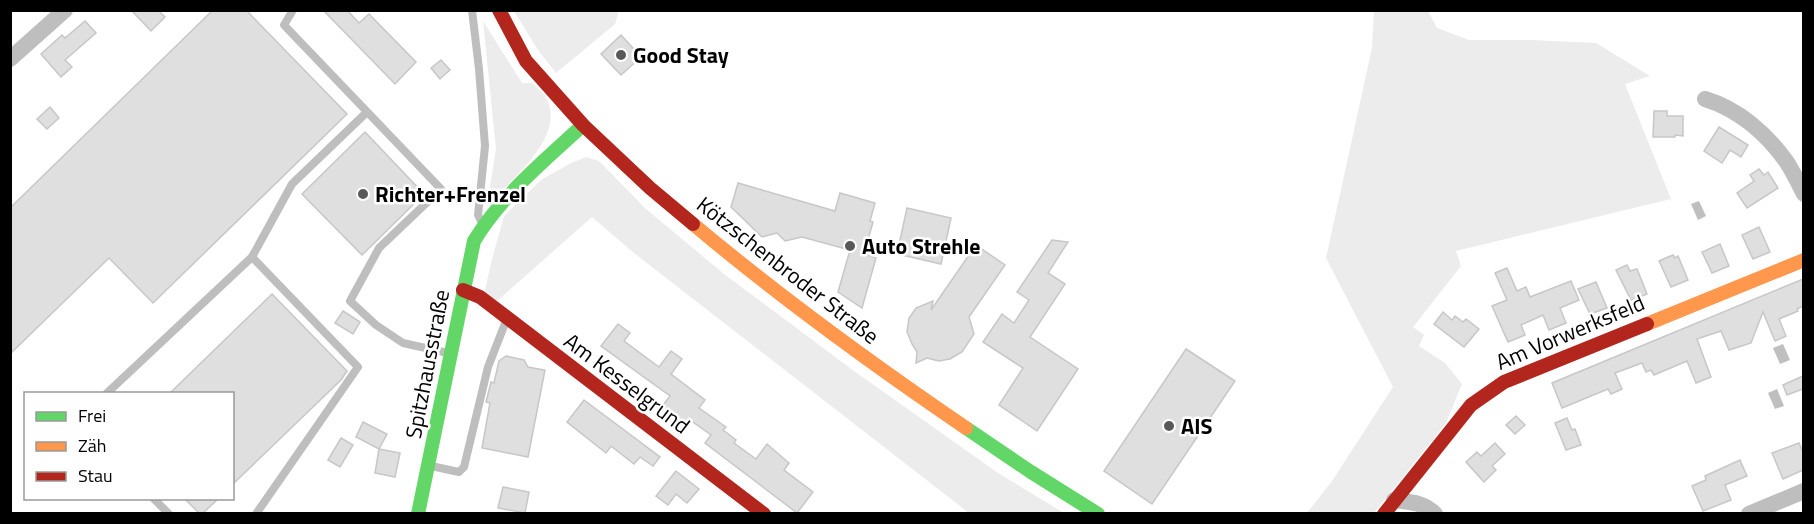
<svg xmlns="http://www.w3.org/2000/svg" width="1814" height="524" viewBox="0 0 1814 524" font-family="'Titillium Web',sans-serif">
<style>
.green{fill:#ececec}
.water{fill:#bfbfbf}
.building{fill:#dfdfdf;stroke:#c7c7c7;stroke-width:1.5}
.lines{fill:none;stroke-linecap:round;stroke-linejoin:round}
.lane{stroke:#bebebe;stroke-width:8}
.street{stroke:#bebebe;stroke-width:16}
.fast{stroke:#63d668;stroke-width:14}
.slow{stroke:#ff974d;stroke-width:14}
.jam{stroke:#b3261e;stroke-width:14}
.poi-dot{fill:#595959;stroke:#fff;stroke-width:2}
.labels{text-anchor:middle;stroke-width:5;stroke-linejoin:round;paint-order:stroke}
.poi-label{font-size:22px;font-weight:bold;fill:#000;stroke:#fff;text-anchor:start}
.street-label{font-size:22px;fill:#000;stroke:#fff}
</style>
<rect width="100%" height="100%" fill="#fff"/>
<g class="green">
<polygon points="514,11 619,11 615,24 556,73 538,50"/>
<polygon points="1374,11 1428,11 1437,28 1469,40 1531,40 1596,43 1650,76 1625,84 1671,199 1456,251 1461,266 1413,327 1424,335 1419,346 1445,363 1462,384 1446,423 1374,513 1306,514 1332,481 1393,387 1326,258 1372,48"/>
<path d="M483,21L522,83H532C536,87 542,92 545,96C569,135 511,180 487,205L496,149Z"/>
<polygon points="586,157 599,161 646,209 724,274 854,371 998,473 1064,513 969,513 634,253 592,217 497,301 484,295 491,263 504,216 541,180 571,163"/>
</g>
<g class="water">
<polygon points="1699,201 1706,216 1698,220 1691,204"/>
<polygon points="1783,344 1790,360 1780,364 1773,348"/>
<polygon points="1777,389 1784,406 1775,409 1768,393"/>
</g>
<g class="building">
<polygon points="131,10 158,10 165,17 151,31"/>
<polygon points="213,10 246,10 347,114 153,303 109,258 10,354 10,208"/>
<polygon points="323,10 347,10 359,23 369,14 416,62 395,84"/>
<polygon points="85,21 96,33 65,60 72,67 61,77 41,54 62,35 65,38"/>
<polygon points="621,35 641,57 621,75 601,54"/>
<polygon points="441,60 450,70 440,79 431,68"/>
<polygon points="50,107 59,118 47,129 37,119"/>
<polygon points="1654,111 1667,111 1667,116 1683,116 1683,136 1675,135 1675,137 1653,137"/>
<polygon points="1719,127 1748,145 1741,157 1730,150 1722,163 1704,151"/>
<polygon points="365,132 424,194 362,255 302,194"/>
<polygon points="1759,169 1764,175 1768,172 1778,188 1747,208 1737,193 1754,181 1750,175"/>
<polygon points="738,183 835,211 840,193 875,203 870,221 873,222 864,254 876,258 862,308 838,292 850,250 802,237 785,241 777,233 762,237 731,207"/>
<polygon points="907,208 951,218 941,264 897,254"/>
<polygon points="1759,227 1770,252 1753,259 1742,235"/>
<polygon points="1052,240 1068,242 1048,273 1065,284 1030,337 1078,369 1037,431 999,405 1023,368 983,342 1002,314 1014,323 1029,300 1017,292"/>
<polygon points="1720,244 1729,266 1712,273 1702,252"/>
<polygon points="976,245 1005,265 969,317 974,334 962,352 950,359 939,361 927,358 916,363 917,352 912,344 907,332 909,318 916,308 933,301 931,310"/>
<polygon points="1673,255 1675,258 1678,256 1688,280 1671,287 1659,261"/>
<polygon points="1627,265 1630,271 1637,269 1647,294 1631,300 1616,270"/>
<polygon points="1507,268 1517,291 1526,287 1530,297 1571,281 1579,300 1560,308 1566,323 1549,330 1543,315 1521,325 1525,335 1508,342 1492,306 1507,300 1495,273"/>
<polygon points="1803,279 1803,306 1797,309 1798,311 1779,319 1786,336 1775,341 1763,312 1751,343 1729,350 1721,331 1697,339 1711,377 1696,383 1687,361 1654,375 1651,370 1646,372 1642,363 1615,373 1622,389 1611,394 1608,389 1562,408 1552,383"/>
<polygon points="1596,282 1607,308 1590,314 1578,289"/>
<polygon points="272,294 347,371 341,380 232,485 232,393 170,393"/>
<polygon points="343,311 360,322 353,334 335,323"/>
<polygon points="1443,312 1452,320 1455,316 1463,322 1466,319 1479,329 1464,347 1434,324"/>
<polygon points="618,324 630,333 624,341 659,367 671,351 682,359 671,374 705,400 699,408 726,427 723,430 736,440 734,443 756,459 767,444 789,463 784,470 813,492 797,513 705,443 711,435 690,420 684,427 660,409 670,396 601,346"/>
<polygon points="1186,349 1235,381 1152,504 1104,471"/>
<polygon points="506,356 524,360 528,367 545,370 528,457 482,448 490,403 486,402 491,382 494,383 499,361"/>
<polygon points="1803,376 1803,389 1787,395 1783,385"/>
<polygon points="584,400 660,457 653,466 640,457 634,464 611,446 606,453 567,422"/>
<polygon points="1516,416 1525,425 1515,434 1506,425"/>
<polygon points="1567,418 1572,430 1575,429 1581,445 1566,450 1555,423"/>
<polygon points="363,422 387,434 379,449 356,437"/>
<polygon points="341,438 353,445 340,467 328,460"/>
<polygon points="1495,443 1505,454 1492,466 1496,470 1484,482 1466,462 1477,452 1481,456"/>
<polygon points="1799,443 1803,452 1803,470 1783,479 1772,453"/>
<polygon points="379,449 400,453 395,477 375,473"/>
<polygon points="1740,460 1747,476 1725,485 1731,500 1703,511 1692,486 1706,480 1705,476"/>
<polygon points="676,471 699,489 687,503 676,494 668,505 656,496"/>
<polygon points="503,487 529,492 525,513 498,508"/>
<polygon points="184,498 219,498 203,513 199,513"/>
</g>
<g class="lines">
<g class="lane">
<polyline points="293,10 284,25 441,189 379,248 350,301 376,325 403,343 448,353"/>
<polyline points="472,10 479,69 485,146 478,215 481,221"/>
<polyline points="252,257 292,184 367,112"/>
<polyline points="106,394 252,257 358,367 256,514"/>
<polyline points="431,466 459,472 464,467 488,367 506,321"/>
<polyline points="153,498 169,514"/>
</g>
<g class="street">
<polyline points="10,59 65,10"/>
<path d="M1705,99C1738,109 1766,133 1786,161C1793,171 1798,183 1804,194"/>
<path d="M1394,500C1409,502 1424,502 1435,514"/>
<polyline points="1749,514 1804,491"/>
</g>
<g class="fast">
<polyline points="966,428 1031,472 1098,514"/>
<path d="M418,514L474,241C502,195 544,161 583,125"/>
</g>
<g class="slow">
<path d="M693,224C780,297 872,364 966,428"/>
<polyline points="1647,324 1804,260"/>
</g>
<g class="jam">
<polyline points="499,10 526,61 583,125 650,188 693,224"/>
<polyline points="463,290 480,297 764,514"/>
<polyline points="1384,514 1471,405 1504,382 1647,324"/>
</g>
</g>
<g class="poi-dot">
<circle cx="621" cy="55" r="6"/>
<circle cx="363" cy="194" r="6"/>
<circle cx="850" cy="246" r="6"/>
<circle cx="1169" cy="426" r="6"/>
</g>
<g class="labels">
<g class="poi-label">
<text x="633" y="63">Good Stay</text>
<text x="375" y="202">Richter+Frenzel</text>
<text x="862" y="254">Auto Strehle</text>
<text x="1181" y="434">AIS</text>
</g>
<g class="street-label">
<text transform="translate(788 270) rotate(38)" y="8">Kötzschenbroder Straße</text>
<text transform="translate(1570 332) rotate(-23)" y="8">Am Vorwerksfeld</text>
<text transform="translate(427 364) rotate(-79)" y="8">Spitzhausstraße</text>
<text transform="translate(627 383) rotate(37)" y="8">Am Kesselgrund</text>
</g>
</g>
<rect width="1814" height="524" fill="none" stroke="#000000" stroke-width="24"/>
<rect x="24" y="392" width="210" height="108" fill="#ffffff" stroke="#999999" stroke-width="1.5"/>
<rect x="36" y="412" width="30" height="9" fill="#63d668" stroke="#999999" stroke-width="1.5"/>
<text x="78" y="422" font-size="18" fill="#000000">Frei</text>
<rect x="36" y="442" width="30" height="9" fill="#ff974d" stroke="#999999" stroke-width="1.5"/>
<text x="78" y="452" font-size="18" fill="#000000">Zäh</text>
<rect x="36" y="472" width="30" height="9" fill="#b3261e" stroke="#999999" stroke-width="1.5"/>
<text x="78" y="482" font-size="18" fill="#000000">Stau</text>
</svg>
